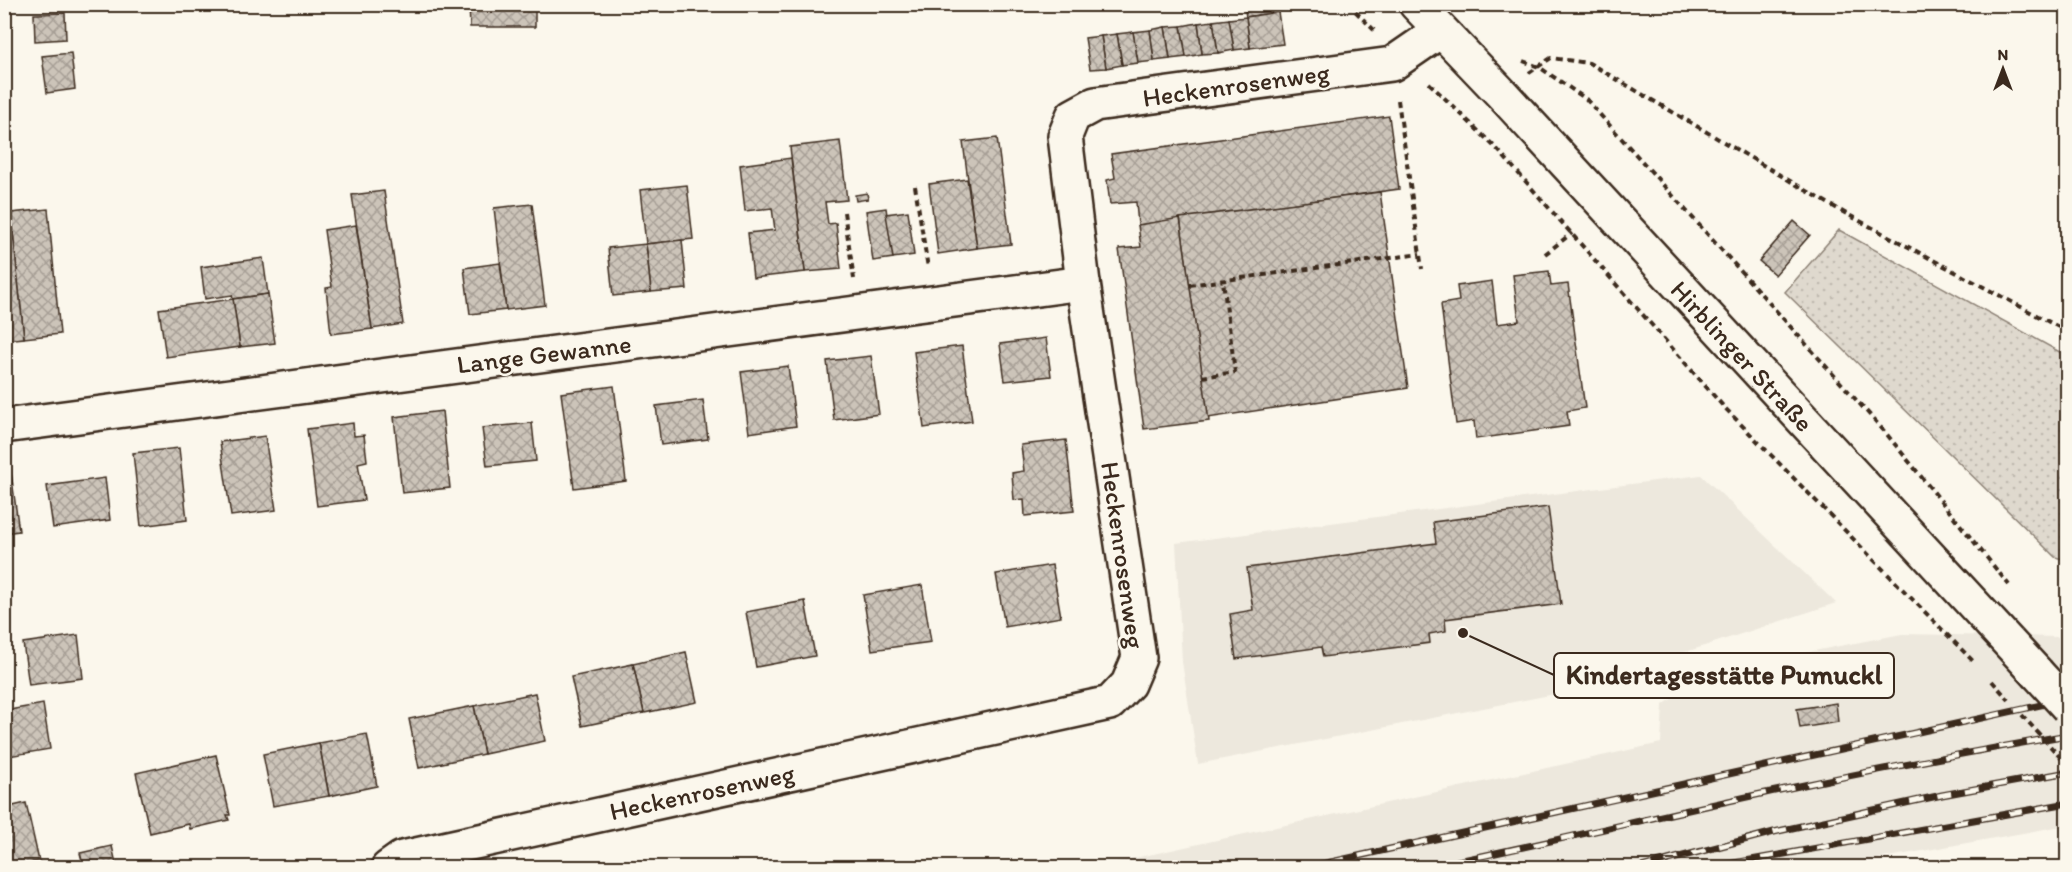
<svg xmlns="http://www.w3.org/2000/svg" width="2072" height="872" viewBox="0 0 2072 872" font-family="Itim,sans-serif">
<style>
.built{fill:#ede8dd}
.park{fill:url(#park-dots);stroke:#8d8276;stroke-width:1.5}
.building{fill:url(#building-cross-hatch);stroke:#3b2a1e;stroke-width:1.5}
.lines{fill:none;stroke-linecap:round;stroke-linejoin:round}
.minor-casing{stroke:#3b2a1e;stroke-width:38}
.path{stroke:#3b2a1e;stroke-width:4;stroke-dasharray:6 4.5;stroke-linecap:butt}
.minor{stroke:#fbf7ec;stroke-width:33}
.rail-casing{stroke:#3b2a1e;stroke-width:7}
.rail{stroke:#fbf7ec;stroke-width:4.5;stroke-dasharray:14;stroke-linecap:butt}
.minor-bridge-casing{stroke:#3b2a1e;stroke-width:38;stroke-linecap:butt}
.path-bridge{stroke:#3b2a1e;stroke-width:4;stroke-dasharray:6 4.5;stroke-linecap:butt}
.minor-bridge{stroke:#fbf7ec;stroke-width:33}
.labels{text-anchor:middle;stroke-width:5;stroke-linejoin:round;paint-order:stroke}
.street-label{font-size:26px;fill:#3b2a1e;stroke:#fbf7ec}
.leader{fill:none;stroke:#3b2a1e;stroke-width:2}
.callout-dot{fill:#3b2a1e;stroke:#fbf7ec;stroke-width:2}
.callout{fill:#fbf7ec;stroke:#3b2a1e;stroke-width:2}
.callout-label{font-size:27px;text-anchor:middle;font-weight:bold;fill:#3b2a1e}
</style>
<defs>
<pattern id="park-dots" width="8" height="8" patternUnits="userSpaceOnUse" patternTransform="scale(1.5)"><rect width="8" height="8" fill="#dfd9ce"/><path d="M2 2h.1M6 6h.1" fill="none" stroke="#c0bab0" stroke-width="1.8" stroke-linecap="round"/></pattern>
<pattern id="building-cross-hatch" width="8" height="8" patternUnits="userSpaceOnUse" patternTransform="scale(1.5)"><rect width="8" height="8" fill="#ccc4b9"/><path d="M0 0l8 8M0 8l8-8" fill="none" stroke="#a79f96"/></pattern>
</defs>
<rect width="100%" height="100%" fill="#fbf7ec"/>
<filter id="ink" filterUnits="userSpaceOnUse"><feTurbulence type="fractalNoise" baseFrequency=".0167" numOctaves="2"/><feDisplacementMap in="SourceGraphic" scale="12" xChannelSelector="R" yChannelSelector="G"/><feConvolveMatrix kernelMatrix="1 2 1 2 8 2 1 2 1" color-interpolation-filters="sRGB"/></filter>
<g filter="url(#ink)">
<g class="built">
<polygon points="1701,475 1836,603 1560,693 1198,764 1182,662 1176,543"/>
<polygon points="2067,632 2067,825 1827,868 1089,868 1661,743 1663,705 1710,671 1902,634 2058,637"/>
</g>
<polygon class="park" points="1839,230 2067,356 2067,560 2055,557 1785,292"/>
<g class="building">
<polygon points="469,4 535,4 535,27 470,27"/>
<polygon points="1244,4 1277,4 1278,12 1246,17"/>
<polygon points="1278,12 1283,44 1250,48 1246,17"/>
<polygon points="65,13 66,39 35,41 34,14"/>
<polygon points="1246,17 1250,48 1234,50 1229,19"/>
<polygon points="1229,19 1234,50 1218,53 1213,21"/>
<polygon points="1213,21 1218,53 1202,54 1198,23"/>
<polygon points="1198,23 1202,54 1186,57 1181,26"/>
<polygon points="1181,26 1186,57 1170,59 1165,27"/>
<polygon points="1165,27 1170,59 1154,61 1150,30"/>
<polygon points="1150,30 1154,61 1138,63 1133,32"/>
<polygon points="1133,32 1138,63 1122,65 1117,34"/>
<polygon points="1117,34 1122,65 1106,68 1101,36"/>
<polygon points="1101,36 1106,68 1090,69 1085,38"/>
<polygon points="71,53 75,89 47,93 42,56"/>
<polygon points="1389,116 1399,189 1138,225 1136,202 1110,204 1107,180 1115,178 1111,154"/>
<polygon points="997,138 1011,244 977,248 963,142"/>
<polygon points="840,141 847,200 825,202 828,224 836,223 841,269 805,272 790,147"/>
<polygon points="791,158 805,272 753,278 748,233 775,230 772,208 745,211 740,165"/>
<polygon points="967,179 977,248 938,254 929,184"/>
<polygon points="687,185 693,239 646,244 640,190"/>
<polygon points="384,191 403,324 372,329 352,195"/>
<polygon points="1380,192 1408,388 1208,418 1180,218"/>
<polygon points="867,193 868,199 856,201 855,195"/>
<polygon points="532,204 545,305 506,310 494,208"/>
<polygon points="886,208 893,258 873,261 866,211"/>
<polygon points="48,209 60,334 24,338 11,213"/>
<polygon points="908,211 914,255 893,258 886,214"/>
<polygon points="11,213 24,338 4,340 4,214"/>
<polygon points="1180,218 1209,421 1144,429 1119,249 1141,247 1138,225"/>
<polygon points="1794,221 1810,235 1775,275 1759,261"/>
<polygon points="356,225 372,329 331,334 326,288 332,287 324,230"/>
<polygon points="682,240 687,289 651,292 646,244"/>
<polygon points="646,244 651,292 613,296 608,248"/>
<polygon points="263,258 268,294 233,299 232,295 205,299 201,267"/>
<polygon points="500,263 506,310 470,314 464,268"/>
<polygon points="1549,271 1551,286 1568,284 1585,408 1567,411 1569,426 1476,439 1474,421 1456,424 1441,304 1459,301 1457,286 1492,281 1497,324 1519,321 1513,275"/>
<polygon points="268,294 275,343 240,347 233,299"/>
<polygon points="233,299 240,347 166,357 159,309"/>
<polygon points="1046,338 1051,376 1005,381 1000,344"/>
<polygon points="962,346 972,421 924,428 914,352"/>
<polygon points="871,356 879,414 834,420 827,361"/>
<polygon points="788,366 796,426 749,433 741,372"/>
<polygon points="614,386 626,481 574,488 561,393"/>
<polygon points="703,400 708,439 661,445 656,406"/>
<polygon points="442,411 450,488 402,493 394,417"/>
<polygon points="353,423 354,436 364,435 367,461 358,463 364,500 317,506 307,429"/>
<polygon points="532,423 536,461 487,466 482,428"/>
<polygon points="265,436 276,510 231,516 220,442"/>
<polygon points="1066,440 1074,511 1025,516 1024,499 1014,500 1012,473 1024,471 1021,445"/>
<polygon points="179,448 187,520 141,526 133,453"/>
<polygon points="10,465 19,531 4,533 4,466"/>
<polygon points="105,478 110,520 53,528 47,486"/>
<polygon points="1548,507 1561,604 1445,619 1446,631 1429,634 1430,643 1323,657 1321,647 1236,659 1230,614 1253,610 1247,568 1436,543 1433,522"/>
<polygon points="1052,565 1061,617 1005,627 996,574"/>
<polygon points="922,585 931,642 872,650 863,595"/>
<polygon points="805,601 815,656 756,667 746,612"/>
<polygon points="78,635 83,678 29,685 23,643"/>
<polygon points="686,652 697,702 644,713 633,664"/>
<polygon points="633,664 644,713 582,726 571,677"/>
<polygon points="535,693 545,741 484,754 474,706"/>
<polygon points="1836,703 1838,722 1800,728 1797,709"/>
<polygon points="43,704 50,749 9,756 4,731 4,711"/>
<polygon points="474,706 484,754 419,768 409,719"/>
<polygon points="367,734 377,786 329,796 319,743"/>
<polygon points="319,743 329,796 273,806 263,754"/>
<polygon points="216,755 230,815 227,815 229,820 190,829 189,824 150,833 136,773"/>
<polygon points="26,803 39,861 4,868 4,808"/>
<polygon points="112,846 117,868 84,868 80,853"/>
</g>
<g class="lines">
<defs>
<g id="minor">
<polyline points="1416,4 1501,93 2037,673"/>
<polyline points="4,426 1083,283"/>
<polyline points="388,868 402,858 1110,703 1128,684 1139,658 1083,283 1065,136 1073,116 1095,104 1392,64 1440,31"/>
</g>
</defs>
<use href="#minor" class="minor-casing"/>
<g class="path">
<polyline points="1348,4 1374,30"/>
<polyline points="1523,61 1539,67 1586,99 1885,432 2009,585"/>
<polyline points="1529,73 1551,58 1589,63 1843,212 2068,332"/>
<polyline points="1429,83 1498,150 1723,406 1973,661"/>
<polyline points="1398,100 1422,269"/>
<polyline points="915,186 928,268"/>
<polyline points="844,212 854,279"/>
<polyline points="1545,254 1572,233"/>
<polyline points="1189,285 1420,254"/>
<polyline points="1202,377 1235,372 1223,281"/>
</g>
<use href="#minor" class="minor"/>
<defs>
<g id="rail">
<polyline points="1304,868 2068,699"/>
<path d="M1424,868C1535,846 1645,819 1756,795C1860,773 1963,753 2068,735"/>
<polyline points="1638,868 1774,832 1942,795 2068,772"/>
<polyline points="1706,868 2068,803"/>
</g>
</defs>
<use href="#rail" class="rail-casing"/>
<use href="#rail" class="rail"/>
<defs>
<polyline id="minor-bridge" points="2037,673 2068,707"/>
</defs>
<use href="#minor-bridge" class="minor-bridge-casing"/>
<g class="path-bridge">
<polyline points="1992,681 2009,700"/>
<polyline points="2022,715 2068,766"/>
</g>
<use href="#minor-bridge" class="minor-bridge"/>
</g>
</g>
<g class="labels">
<g class="street-label">
<text transform="translate(1236 85) rotate(-8)" y="9">Heckenrosenweg</text>
<text transform="translate(544 354) rotate(-7)" y="9">Lange Gewanne</text>
<text transform="translate(1742 356) rotate(47)" y="9">Hirblinger Straße</text>
<text transform="translate(1123 555) rotate(82)" y="9">Heckenrosenweg</text>
<text transform="translate(702 792) rotate(-12)" y="9">Heckenrosenweg</text>
</g>
</g>
<path class="leader" d="M1463 633L1554 675"/>
<circle class="callout-dot" cx="1463" cy="633" r="6"/>
<rect class="callout" x="1554" y="653" width="340" height="45" rx="6"/>
<g class="callout-label">
<text x="1724" y="684">Kindertagesstätte Pumuckl</text>
</g>
<rect width="2072" height="872" fill="none" stroke="#fbf7ec" stroke-width="24"/>
<rect x="12" y="12" width="2048" height="848" fill="none" stroke="#3b2a1e" stroke-width="2" filter="url(#ink)"/>
<g transform="translate(2003 69)" stroke="#fbf7ec" stroke-width="4.5" paint-order="stroke">
<path d="M0-4.5L10 22L0 15L-10 22Z" fill="#3b2a1e"/>
<text y="-9" font-size="16" font-weight="bold" text-anchor="middle" fill="#3b2a1e">N</text>
</g>
</svg>
